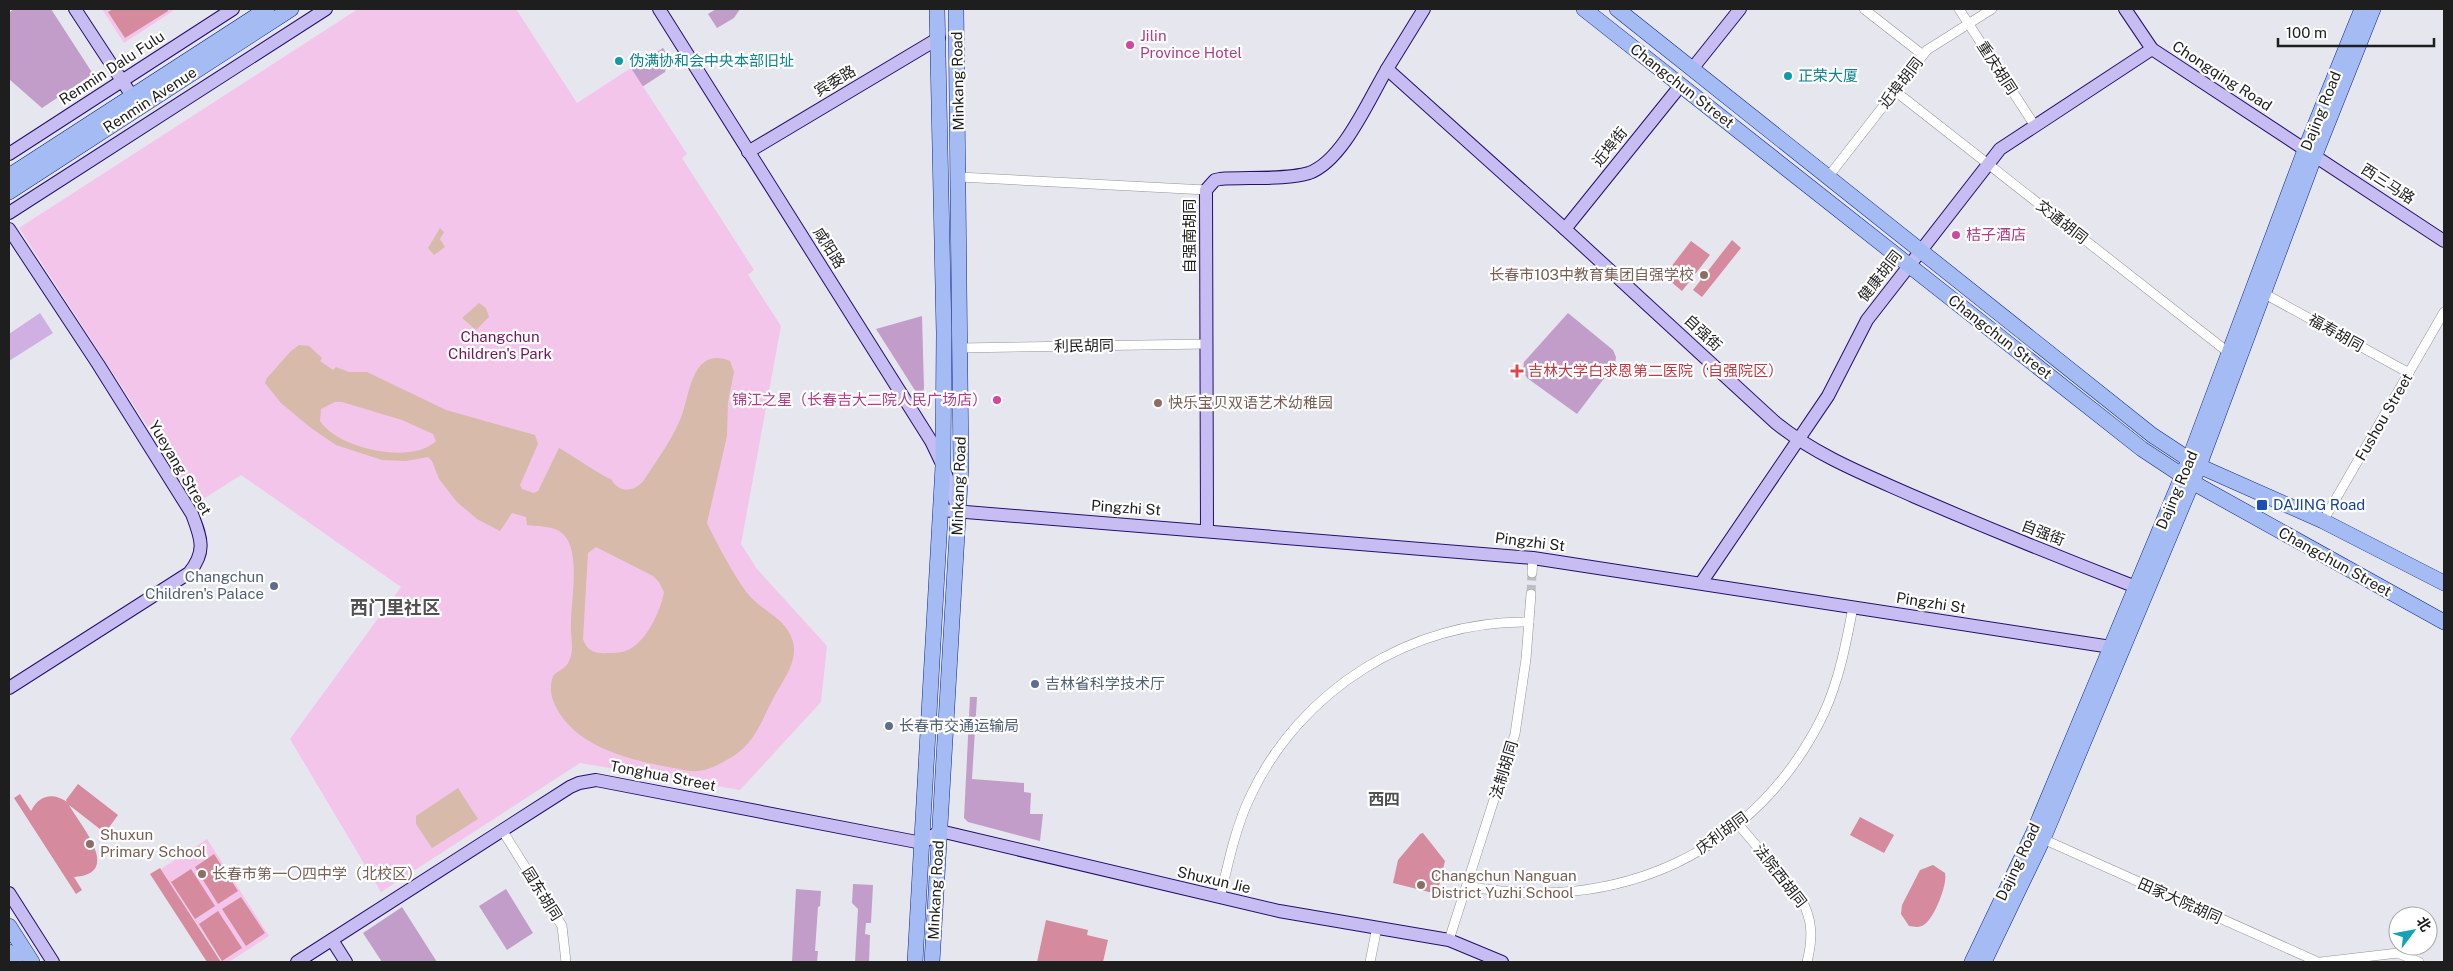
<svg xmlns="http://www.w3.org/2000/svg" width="2453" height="971" viewBox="0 0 2453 971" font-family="'Public Sans','Noto Sans SC',sans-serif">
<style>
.grass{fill:#d0afe3}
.forest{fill:#c29dc9}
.park{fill:#f4c5ea}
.pitch{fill:#d68a9d}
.water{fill:#d7baa9;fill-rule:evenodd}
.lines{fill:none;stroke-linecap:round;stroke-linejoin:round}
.street-tunnel{stroke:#bdbec4;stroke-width:9;stroke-dasharray:9 4.5;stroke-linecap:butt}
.street-casing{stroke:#959595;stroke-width:10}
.secondary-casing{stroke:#250f6a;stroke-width:14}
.primary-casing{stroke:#0e2789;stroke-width:16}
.street{stroke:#fff;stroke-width:9}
.secondary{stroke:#c7bdf3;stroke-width:12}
.primary{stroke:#a4bcf3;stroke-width:15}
.hotel-dot{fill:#d1479c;stroke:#fff;stroke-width:2}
.culture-dot{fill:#0f9aa8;stroke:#fff;stroke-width:2}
.education-dot{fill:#8d6e63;stroke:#fff;stroke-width:2}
.health-dot{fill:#e0444e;stroke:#fff;stroke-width:2}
.transit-dot{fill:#1a4fb4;stroke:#fff;stroke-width:2}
.service-dot{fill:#5c6f8a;stroke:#fff;stroke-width:2}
.labels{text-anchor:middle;stroke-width:4.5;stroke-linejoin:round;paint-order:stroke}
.hotel-label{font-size:15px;fill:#b23c85;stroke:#fff;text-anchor:start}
.culture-label{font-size:15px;fill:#0d838f;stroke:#fff;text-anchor:start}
.street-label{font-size:15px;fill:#1e1e1e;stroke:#fff}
.education-label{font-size:15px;fill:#785e54;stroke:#fff;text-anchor:start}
.park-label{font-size:15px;fill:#72165e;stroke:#fff}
.health-label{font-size:15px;fill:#be3a42;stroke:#fff;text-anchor:start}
.transit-label{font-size:15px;fill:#164399;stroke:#fff;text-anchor:start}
.service-label{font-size:15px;fill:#4e5e75;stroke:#fff;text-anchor:start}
.neighbourhood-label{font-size:16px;font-weight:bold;fill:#515151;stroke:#fff}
.quarter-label{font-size:18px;font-weight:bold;fill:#515151;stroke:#fff}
</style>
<rect width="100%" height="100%" fill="#e5e6ee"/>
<polygon class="grass" points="40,313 53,333 9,361 9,334"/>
<g class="forest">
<polygon points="14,9 51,9 93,74 42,108 9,79 9,10 10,12"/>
<polygon points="716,9 740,9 734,18 717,28 708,14"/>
<polygon points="663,48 668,56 665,72 625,98 577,104"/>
<polygon points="1568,313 1613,350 1616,357 1615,364 1577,414 1527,378 1523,371 1524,362"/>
<polygon points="922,316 924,388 923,392 916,392 876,329"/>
<polygon points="970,697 977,697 972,779 1024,783 1024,792 1031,793 1030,814 1043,814 1040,841 968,822 964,818"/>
<polygon points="853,884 873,885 871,923 866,923 865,934 870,935 869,962 855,962 858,909 852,903"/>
<polygon points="506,889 533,933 507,950 479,906"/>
<polygon points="796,889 821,891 820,906 818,907 815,951 818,951 817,962 792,962"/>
<polygon points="402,907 437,962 382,962 363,933"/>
</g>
<g class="park">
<polygon points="102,9 171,9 173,11 124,43"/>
<polygon points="358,9 516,9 577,103 631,68 687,154 682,158 754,270 748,275 781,326 741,544 757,569 827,646 821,702 740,790 580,763 381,892 290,739 401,587 241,475 197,503 19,228"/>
<polygon points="207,839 269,936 229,962 222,962 161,869"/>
</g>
<g class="pitch">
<polygon points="113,9 167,9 168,11 125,38 108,12"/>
<polygon points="1732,240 1741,248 1702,297 1693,290"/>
<polygon points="1691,241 1710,255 1682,291 1664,276"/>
<path d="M78,784L118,815L105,833L69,805C80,825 124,874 74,877L82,890L76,894L14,798L20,794L31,811C39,795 53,792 67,802L66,800Z"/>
<polygon points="1860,817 1894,835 1884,853 1850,835"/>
<polygon points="1423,833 1445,861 1437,894 1393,883 1398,860 1420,834"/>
<polygon points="214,854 238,891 218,904 195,867"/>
<path d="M1933,865L1945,873C1948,884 1934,918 1925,924C1920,928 1915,927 1909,926L1901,914L1902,905L1920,870Z"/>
<polygon points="160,868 221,962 207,962 150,874"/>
<polygon points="191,869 215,906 195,919 171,882"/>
<polygon points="241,897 265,933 246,946 222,909"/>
<polygon points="218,911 242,948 222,961 199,924"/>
<polygon points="1046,920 1088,930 1087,935 1108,940 1103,962 1037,962"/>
</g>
<g class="water">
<polygon points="440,228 444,232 440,239 445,247 434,255 428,248"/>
<polygon points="479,303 486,308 489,317 476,330 462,318"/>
<path d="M299,345L309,346L322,358L320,361L333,370L336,367L349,372H367L446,410L535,435L538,444L520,485L522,489L534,493L538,491L559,448C569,453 606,479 611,479C619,494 635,492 644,480C657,460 671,441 680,420C690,399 690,345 730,361L734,372L728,402L727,436L707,523C718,546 732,572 747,593C761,611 787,618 793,642C798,661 784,679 775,695C759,725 755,746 723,762C712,768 703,772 690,771C645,763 581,753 557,709C551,698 549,688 553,676C558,670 566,669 569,661C575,649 570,636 571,623C571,601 581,550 563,534C553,525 539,527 527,525L526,517L512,513L500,531L477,519L457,502L439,479L432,461L428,457L406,461L382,460L336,445L311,428L281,403L265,383L267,378L291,351ZM335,402H342L402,420L433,434L436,441C412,465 338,449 320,421L321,409ZM596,547L653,576L659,582L664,592C661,610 647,640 630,649C623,653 615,653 607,653C595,654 587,651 583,639L588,553Z"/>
<polygon points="458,788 478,819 432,848 416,824 416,816"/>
</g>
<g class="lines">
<polyline class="street-tunnel" points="1531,594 1532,573"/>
<defs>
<g id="street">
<polyline points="1864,9 1923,55"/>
<polyline points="1959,9 2035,126"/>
<polyline points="1895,91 2229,353"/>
<polyline points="959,177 1206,190"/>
<polyline points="1828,177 1927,50 1992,9"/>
<polyline points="2263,293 2409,373"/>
<polyline points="960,348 1207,344"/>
<polyline points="2323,521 2444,312"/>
<polyline points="1532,573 1533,558"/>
<path d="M1738,824L1800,897C1813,919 1813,938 1807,962"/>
<polyline points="502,830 562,926 566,962"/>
<polyline points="2043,839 2318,962"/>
<path d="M1467,886C1616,915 1757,853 1824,713C1839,680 1846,644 1853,607"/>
<path d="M1220,898C1228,864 1235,829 1250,797C1300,690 1411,620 1529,622"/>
<polyline points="1449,940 1515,734 1526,659 1531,594"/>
<polyline points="1370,962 1377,927"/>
<polyline points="2321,962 2398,953 2419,962"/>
</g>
<g id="secondary">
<polyline points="75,9 132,96"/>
<polyline points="659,9 931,441 943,466 957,507"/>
<path d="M1424,9L1387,69L1565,229L1776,423C1817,456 1866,475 1913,496C1987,528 2061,558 2136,587"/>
<polyline points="2125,9 2152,49 2444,241"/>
<polyline points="1692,69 1740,9"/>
<polyline points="748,152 939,38"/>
<polyline points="9,154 233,9"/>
<polyline points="9,213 326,9"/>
<path d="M9,229L98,364L192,514C201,538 207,551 189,573L9,688"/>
<polyline points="1565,229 1681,85"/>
<polyline points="941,510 1533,558 2111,647"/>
<path d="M1207,531L1206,190L1215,180L1220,179C1245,177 1287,180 1309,173C1343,161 1369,99 1387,69"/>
<polyline points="1701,583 1828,396 1867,320 2000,149 2152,49"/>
<polyline points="9,893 53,962"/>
<polyline points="332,940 346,962"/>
<polyline points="297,962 570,787 579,783 596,780 922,843 940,831 1279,911 1449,940 1502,962"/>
</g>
<g id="primary">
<polyline points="1584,9 2142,449 2192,482 2444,622"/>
<polyline points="1617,9 2152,435 2199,466 2323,521 2444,583"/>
<polyline points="9,176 267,9"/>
<polyline points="9,192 291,9"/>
<polyline points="9,926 32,962"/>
<polyline points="9,952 15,962"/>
<polyline points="915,962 943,466 944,333 937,9"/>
<polyline points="932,962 961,466 956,9"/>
<polyline points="1972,962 2033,834 2189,460 2305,150 2362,9"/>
<polyline points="1984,962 2043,839 2199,466 2315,155 2373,9"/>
</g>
</defs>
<use href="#street" class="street-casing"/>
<use href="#secondary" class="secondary-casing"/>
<use href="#primary" class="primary-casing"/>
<use href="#street" class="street"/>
<use href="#secondary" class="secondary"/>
<use href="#primary" class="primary"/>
</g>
<g class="hotel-dot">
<circle cx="1130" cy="45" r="5"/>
<circle cx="1956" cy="235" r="5"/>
<circle cx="997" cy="400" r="5"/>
</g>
<g class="culture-dot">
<circle cx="619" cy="61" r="5"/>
<circle cx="1788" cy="76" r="5"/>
</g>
<g class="education-dot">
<circle cx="1704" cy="275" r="5"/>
<circle cx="1158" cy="403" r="5"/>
<circle cx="90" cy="844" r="5"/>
<circle cx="202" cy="874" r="5"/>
<circle cx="1421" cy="885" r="5"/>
</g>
<path class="health-dot" d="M1514.5 363.5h5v5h5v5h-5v5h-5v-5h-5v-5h5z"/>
<rect class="transit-dot" x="2256" y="499" width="12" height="12" rx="2.5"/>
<g class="service-dot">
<circle cx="274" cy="586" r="5"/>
<circle cx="1035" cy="684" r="5"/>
<circle cx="889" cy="726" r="5"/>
</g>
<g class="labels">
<g class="hotel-label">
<text x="1140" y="41">Jilin<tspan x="1140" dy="17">Province Hotel</tspan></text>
<text x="1966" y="240">桔子酒店</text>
<text x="987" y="405" text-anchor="end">锦江之星（长春吉大二院人民广场店）</text>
</g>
<g class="culture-label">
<text x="629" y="66">伪满协和会中央本部旧址</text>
<text x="1798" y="81">正荣大厦</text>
</g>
<g class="street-label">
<text transform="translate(112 68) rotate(-33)" y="5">Renmin Dalu Fulu</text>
<text transform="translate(1997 68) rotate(57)" y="5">重庆胡同</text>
<text transform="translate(2222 76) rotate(33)" y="5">Chongqing Road</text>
<text transform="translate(835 81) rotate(-31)" y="5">宾委路</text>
<text transform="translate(958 81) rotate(-91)" y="5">Minkang Road</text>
<text transform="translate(1901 83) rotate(-52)" y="5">近埠胡同</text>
<text transform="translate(1682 86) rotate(38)" y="5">Changchun Street</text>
<text transform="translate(150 100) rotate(-33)" y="5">Renmin Avenue</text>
<text transform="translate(2321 111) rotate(-68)" y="5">Dajing Road</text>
<text transform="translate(1610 147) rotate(-51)" y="5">近埠街</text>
<text transform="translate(2388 184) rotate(33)" y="5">西三马路</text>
<text transform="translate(2062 222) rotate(38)" y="5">交通胡同</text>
<text transform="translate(1190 236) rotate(-90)" y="5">自强南胡同</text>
<text transform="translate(829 248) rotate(58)" y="5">咸阳路</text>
<text transform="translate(1880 276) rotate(-52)" y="5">健康胡同</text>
<text transform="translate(1703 333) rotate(43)" y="5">自强街</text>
<text transform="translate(2336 333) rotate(29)" y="5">福寿胡同</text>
<text transform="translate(2000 337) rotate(38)" y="5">Changchun Street</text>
<text transform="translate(1084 346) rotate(-1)" y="5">利民胡同</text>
<text transform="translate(2384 417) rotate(-60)" y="5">Fushou Street</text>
<text transform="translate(180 468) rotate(59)" y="5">Yueyang Street</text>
<text transform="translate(959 486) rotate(-88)" y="5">Minkang Road</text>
<text transform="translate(2177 490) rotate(-67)" y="5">Dajing Road</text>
<text transform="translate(1126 508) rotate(4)" y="5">Pingzhi St</text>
<text transform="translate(2043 533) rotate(21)" y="5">自强街</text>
<text transform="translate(1530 542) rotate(7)" y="5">Pingzhi St</text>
<text transform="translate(2335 562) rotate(29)" y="5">Changchun Street</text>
<text transform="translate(1931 603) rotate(9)" y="5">Pingzhi St</text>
<text transform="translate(1504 770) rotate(-73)" y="5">法制胡同</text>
<text transform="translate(663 776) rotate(11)" y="5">Tonghua Street</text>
<text transform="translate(1722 833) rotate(-36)" y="5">庆利胡同</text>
<text transform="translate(2018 862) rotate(-65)" y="5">Dajing Road</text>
<text transform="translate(1780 876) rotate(52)" y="5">法院西胡同</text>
<text transform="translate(1214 880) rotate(13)" y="5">Shuxun Jie</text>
<text transform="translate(936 890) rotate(-87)" y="5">Minkang Road</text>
<text transform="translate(542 894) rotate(58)" y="5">园东胡同</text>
<text transform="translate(2180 901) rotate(24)" y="5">田家大院胡同</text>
</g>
<g class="education-label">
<text x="1694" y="280" text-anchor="end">长春市103中教育集团自强学校</text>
<text x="1168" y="408">快乐宝贝双语艺术幼稚园</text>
<text x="100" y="840">Shuxun<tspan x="100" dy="17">Primary School</tspan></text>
<text x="212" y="879">长春市第一〇四中学（北校区）</text>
<text x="1431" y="881">Changchun Nanguan<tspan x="1431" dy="17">District Yuzhi School</tspan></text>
</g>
<g class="park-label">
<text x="500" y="342">Changchun<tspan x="500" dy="17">Children's Park</tspan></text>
</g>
<g class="health-label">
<text x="1528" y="376">吉林大学白求恩第二医院（自强院区）</text>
</g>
<g class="transit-label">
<text x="2273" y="510">DAJING Road</text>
</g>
<g class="service-label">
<text x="264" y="582" text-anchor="end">Changchun<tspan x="264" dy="17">Children's Palace</tspan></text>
<text x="1045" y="689">吉林省科学技术厅</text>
<text x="899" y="731">长春市交通运输局</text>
</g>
<g class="neighbourhood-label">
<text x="1384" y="805">西四</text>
</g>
<g class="quarter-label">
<text x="395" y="614">西门里社区</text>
</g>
</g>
<rect width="2453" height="971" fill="none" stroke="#1e1e1e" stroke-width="20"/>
<g transform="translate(2413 931) rotate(58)"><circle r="24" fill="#ffffff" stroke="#a5a5a5"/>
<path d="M0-4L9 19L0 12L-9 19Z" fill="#13a3b8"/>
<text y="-8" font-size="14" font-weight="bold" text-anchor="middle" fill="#1e1e1e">北</text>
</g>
<path d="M2278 38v8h156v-8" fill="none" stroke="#1e1e1e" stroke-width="2.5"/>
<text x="2286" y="38" font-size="15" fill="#1e1e1e" stroke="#ffffff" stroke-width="4" paint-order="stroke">100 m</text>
</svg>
